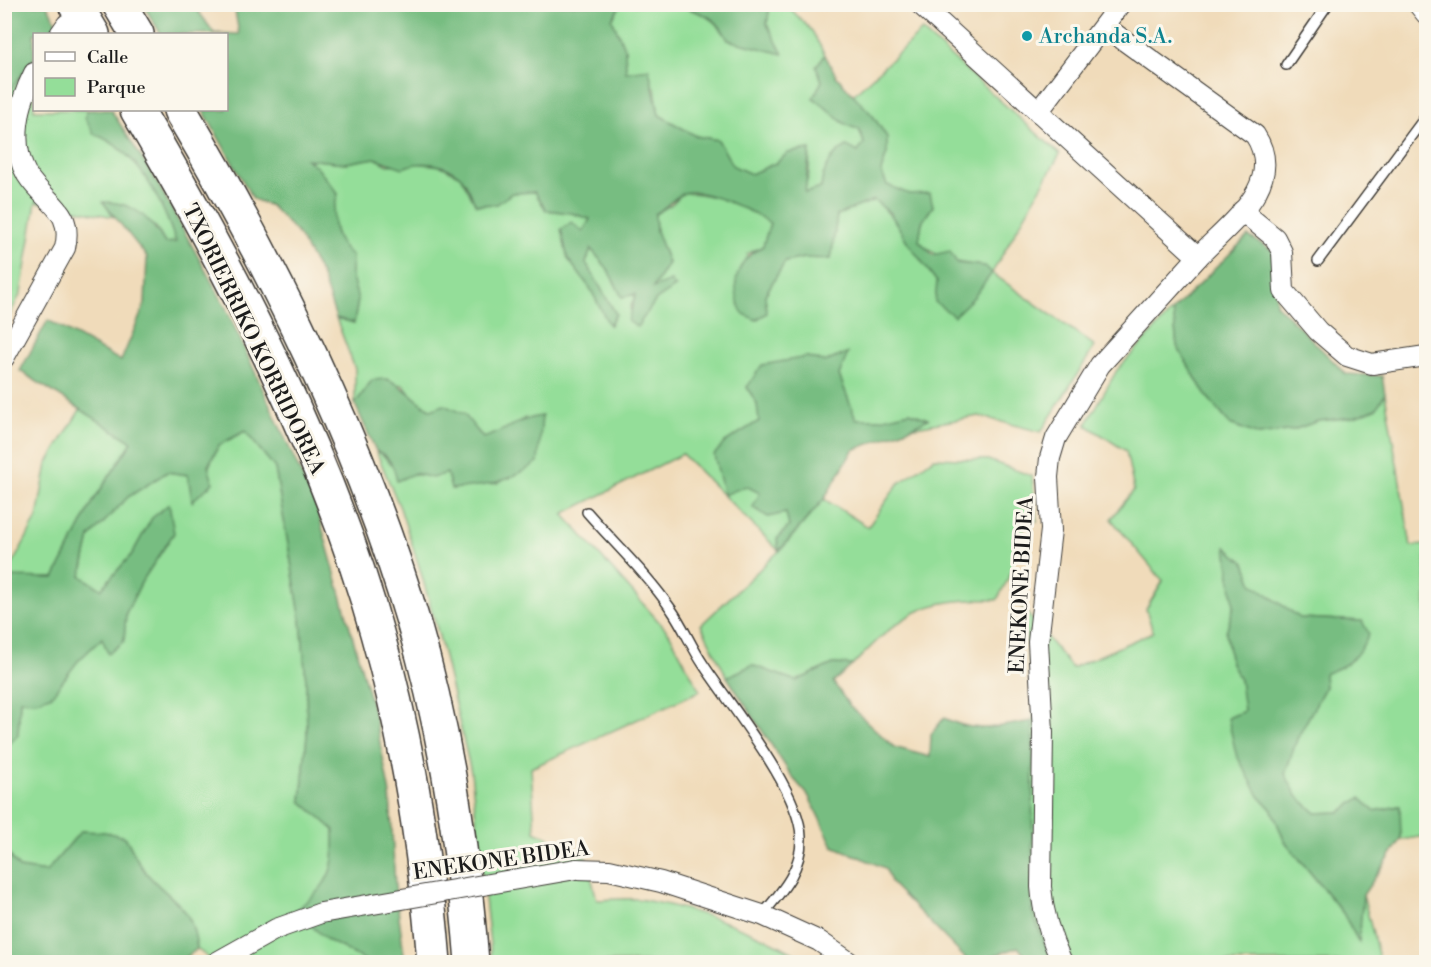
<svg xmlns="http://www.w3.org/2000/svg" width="1431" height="967" viewBox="0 0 1431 967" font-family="'Libre Bodoni',serif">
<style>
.green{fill:#94de99;stroke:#587d5a;stroke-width:1.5}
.forest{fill:#77bd81;stroke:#4a6c4e;stroke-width:1.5}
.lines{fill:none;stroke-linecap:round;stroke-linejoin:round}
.service-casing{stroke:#3c3934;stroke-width:12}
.minor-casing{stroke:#3c3934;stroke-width:22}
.motorway-casing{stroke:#3c3934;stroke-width:36}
.service{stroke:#fff;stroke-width:9}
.minor{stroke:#fff;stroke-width:20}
.motorway{stroke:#fff;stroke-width:33}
.minor-bridge-casing{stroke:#3c3934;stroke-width:22;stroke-linecap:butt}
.minor-bridge{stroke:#fff;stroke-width:20}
.culture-dot{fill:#0f9aa8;stroke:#fbf7ec;stroke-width:2}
.labels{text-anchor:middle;stroke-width:6;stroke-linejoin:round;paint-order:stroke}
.culture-label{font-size:21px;fill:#0d838f;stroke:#fbf7ec;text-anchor:start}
.street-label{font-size:21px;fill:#1c1c1c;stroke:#fbf7ec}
</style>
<rect width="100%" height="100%" fill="#fbf7ec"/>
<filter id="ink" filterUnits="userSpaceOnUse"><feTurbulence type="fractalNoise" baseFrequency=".0167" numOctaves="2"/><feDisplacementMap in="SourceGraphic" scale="12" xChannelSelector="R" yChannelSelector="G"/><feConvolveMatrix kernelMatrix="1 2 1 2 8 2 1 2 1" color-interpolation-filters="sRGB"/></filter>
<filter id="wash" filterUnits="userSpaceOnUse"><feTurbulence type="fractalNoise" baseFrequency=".008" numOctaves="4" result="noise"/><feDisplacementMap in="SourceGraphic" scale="24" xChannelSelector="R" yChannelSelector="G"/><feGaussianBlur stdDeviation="1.35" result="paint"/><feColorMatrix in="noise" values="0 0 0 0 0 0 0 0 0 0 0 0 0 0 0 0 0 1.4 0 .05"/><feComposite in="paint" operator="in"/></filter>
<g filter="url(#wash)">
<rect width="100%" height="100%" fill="#f0dbba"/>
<g class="green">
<path d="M621,5C662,5 707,0 728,40L782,53L767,24L770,5H787L812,31L825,55L816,66L822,81L813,98C830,107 841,127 859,129L864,143L858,153L823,175L821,188L804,193L809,173L810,149L788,153L776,163L751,174L733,166L718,140L696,136L659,115L655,88L626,72L625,49L612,19Z"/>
<path d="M922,31L1060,154L992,273L1095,346L1041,432L979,416L910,428L927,419L910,412L880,419H856L839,375L847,353L825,362L807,357L747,387L757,404L760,421L725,442L746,486L760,493L753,508L768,517L786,512L789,526L777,539L780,551L824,499L868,527L898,484L934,458L988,460L1032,476L1037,521L1027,519L1008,579L997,600C923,597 902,614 853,665L833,664L796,681L752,665L727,677L701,625L779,551L682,454L563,514L669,633L700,691L531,768L535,831L586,857L597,900C612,900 629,897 644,900C701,910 760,932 809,962H492L471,772L439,636L419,566L400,508L376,451C385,454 387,462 395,467C410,476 431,478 447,473L451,489L498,483L525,418L500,433L483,438C473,420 451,419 433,410C420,405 412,396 403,385L372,380L355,404V369L336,318L354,323L358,300L351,273L352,256C332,240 330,218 338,194L316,166L304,159L346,163L375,158L388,165L415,163L441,166L460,176L476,205L497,204L512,193L535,192L546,210L571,213L590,219L583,233L561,229L568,259L590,288L610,325L616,314L586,263L591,249L607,268L622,297L636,294L630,308L637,326L656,300L675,287L653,288L668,263L656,231L655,214L671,205L683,193C713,192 746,207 770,223L763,246L747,254L765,295L785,262L804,258L831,259L837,215L875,200C898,220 918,256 937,282L985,266C956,263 940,261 919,241L922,222L933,206L887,185L881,171L887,153L873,116L852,96Z"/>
<path d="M34,58V110H87L85,118L94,134C138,150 161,199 176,242L165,243L156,227L103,202L114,217L36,202L21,293L5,324V138L9,141L7,95Z"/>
<polygon points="1173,310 1177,346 1205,394 1230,424 1259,435 1293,430 1318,421 1354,417 1375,409 1385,394 1411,546 1426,545 1426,761 1419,764 1426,793 1426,836 1401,840 1399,806 1374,811 1360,798 1340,812 1316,813 1297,796 1285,774 1297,739 1325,687 1324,674 1362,621 1300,618 1253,584 1245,563 1227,548 1234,606 1226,632 1231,664 1240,680 1259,796 1272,810 1284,840 1343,913 1358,941 1363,895 1380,962 1052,962 1032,911 1031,765 1034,701 1022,607 1072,668 1153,632 1146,609 1163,581 1111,519 1134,490 1126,451 1086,425 1117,370"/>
<polygon points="81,408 132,442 94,500 54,578 5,578 7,597 5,602 5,578 37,518 47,464"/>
<path d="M245,431L275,468L301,620L306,681L307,735L301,801L334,830L335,862L321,890L326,939L368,962H214L197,949C191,904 177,906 150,877C139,867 133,850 125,837L81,831L46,872L19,868L5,849V748L18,735L20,700L78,661L102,638L124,641L126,613L141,583L152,518L132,554L101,589L81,577L90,537L128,497L167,472L188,475L193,501L219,445Z"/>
</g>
<g class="forest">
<polygon points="4,5 47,5 58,26 51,34 34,34 34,58 7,95 10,142 4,138"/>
<path d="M143,5H194L214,33L239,34L234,5H621L612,19L625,49L626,72L649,69L659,115L696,136L718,140L733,166L751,174L776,163L788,153L810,149L805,193L821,188C823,169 830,155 847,146L858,152L864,143L859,129C841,127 829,107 813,98L822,81L816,66L825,55L837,77L873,116L887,137V153L881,171L887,185L909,194L930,193L933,206L922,222L919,241L933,255L950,251L957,263L985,266L992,273L974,297L954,316L935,302L937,282L908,243L890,213L874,200L837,215L831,259L804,258L785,262L765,295L767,313L756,320L742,313C730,285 735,261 763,246L770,223C755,213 698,184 682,194C674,198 664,209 655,214L656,231L668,263L653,288L671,281L675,287L656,300L637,327L628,321L636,294L622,297L607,268L591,249L586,263L616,314L609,325L590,288L568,259L561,229L572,222L583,232L590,219L571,213L546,210L535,192L512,193L497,204L476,205C471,196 467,181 459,175C444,163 420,160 403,168L375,158L346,163L306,159L316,166L338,194C330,218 332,240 352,256L351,273L358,300L354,323L336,318L321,274L298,234L271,206L253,199L203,110H226V34H161Z"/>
<path d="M681,5H770L767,24L783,54L728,40C714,12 705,17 681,5Z"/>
<path d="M87,110H111L157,182L225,306L317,509L375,717L390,794L395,886L405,962H368L326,939L295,911C329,884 335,875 334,830L301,801L307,735L306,681L301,620L275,468L245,431L219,445L208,466L213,483L192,501L188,475L167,472L128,497L90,537L81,576L101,589L132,554L152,518L169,504L174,533L141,583L126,613L124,641L108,654L102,638L78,661L52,695L36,701L20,700L18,735L5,748V577L54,578L94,500L132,442L20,371L48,320L121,361L145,304L147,257L103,202C133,201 150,218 165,243L176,242C161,199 138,150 94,134L85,118Z"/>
<polygon points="1248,236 1274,251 1276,304 1346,374 1382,376 1385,394 1376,409 1354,417 1318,421 1293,430 1259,435 1230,424 1205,394 1177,346 1173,310"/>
<polygon points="848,353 839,375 856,419 880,419 910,412 928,419 910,428 853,450 824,499 779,551 777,539 789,526 786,513 768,517 753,507 760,493 746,486 724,495 714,455 725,442 759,421 757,404 747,387 762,365 807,357 825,362"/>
<path d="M387,379C405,386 415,400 431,410L444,405L464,414L483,438C504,432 520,418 542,416L538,462C508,483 486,486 451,489L447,473L432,478L415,473L397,481C394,468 390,455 376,451L355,404L372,380Z"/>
<path d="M1226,547L1245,563L1253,584L1300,618L1362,621L1369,634C1357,658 1350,665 1324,674L1325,687L1297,739L1285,774L1297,796L1316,813L1340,812L1360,798L1374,811L1400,806L1401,840L1363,895L1359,942L1343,913L1284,840L1272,810L1259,796L1236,754L1228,718L1244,711L1240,680L1231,664L1226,632L1234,606Z"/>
<path d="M833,664L853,665L833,682L849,705L894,747L930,757L931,734L944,718C978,735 997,726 1033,721L1032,911L1052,962H1030L1018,947L976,962H969L892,884L885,868L833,846L808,795L793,778L727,677L752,665L796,681Z"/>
<path d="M81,831L105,832L125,837C133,850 139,867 150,877C177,906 192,905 197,949L180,962H5V849L19,868L46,872Z"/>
</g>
</g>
<g filter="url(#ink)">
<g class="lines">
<defs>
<g id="service">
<polyline points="1286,65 1328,4"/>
<polyline points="1318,261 1426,116"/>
<path d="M587,512C615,544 647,574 671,609C683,626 691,646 703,664C729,704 800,790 801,837C802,870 782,891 762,915"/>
</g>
<g id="minor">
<path d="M920,4L1198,257C1229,224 1287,184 1255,135L1104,26"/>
<polyline points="1418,4 1426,14"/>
<polyline points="60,34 67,24"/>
<polyline points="1038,112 1120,4"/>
<polyline points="1242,211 1275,238 1282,252 1284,291 1318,331 1347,356 1372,364 1426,356"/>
<path d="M4,358L65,248C74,208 45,204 27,175C9,144 19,102 34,73"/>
<polyline points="576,869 609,870 661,882 762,915 819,941 849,962"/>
<polyline points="217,962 276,929 321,913"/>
<path d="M1062,962C1050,937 1043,914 1041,887L1043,732L1038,642L1051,530L1048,477L1050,458L1056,438L1100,365L1198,257"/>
</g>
<g id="motorway">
<polyline points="75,4 93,34"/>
<polyline points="119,4 137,34"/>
<path d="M137,110C231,270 327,453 377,633C408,741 425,851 434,962"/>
<path d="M180,110C273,267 361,445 413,621C446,732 463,847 472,962"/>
</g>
</defs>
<use href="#service" class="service-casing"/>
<use href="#minor" class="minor-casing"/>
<use href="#motorway" class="motorway-casing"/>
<use href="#service" class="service"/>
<use href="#minor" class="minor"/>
<use href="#motorway" class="motorway"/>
<defs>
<polyline id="minor-bridge" points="321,913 576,869"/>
</defs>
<use href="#minor-bridge" class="minor-bridge-casing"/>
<use href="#minor-bridge" class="minor-bridge"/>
</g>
</g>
<circle class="culture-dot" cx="1027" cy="36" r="6"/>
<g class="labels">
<g class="culture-label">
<text x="1039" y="43">Archanda S.A.</text>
</g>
<g class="street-label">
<text transform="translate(254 339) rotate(64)" y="7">TXORIERRIKO KORRIDOREA</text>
<text transform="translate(1021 585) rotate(-87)" y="7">ENEKONE BIDEA</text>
<text transform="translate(501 860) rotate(-8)" y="7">ENEKONE BIDEA</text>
</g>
</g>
<rect width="1431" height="967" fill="none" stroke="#fbf7ec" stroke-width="24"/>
<rect x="33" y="33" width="195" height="78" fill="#fbf7ec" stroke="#a29f99" stroke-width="1.5"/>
<rect x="45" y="52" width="30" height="9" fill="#ffffff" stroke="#a29f99" stroke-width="1.5"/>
<text x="87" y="63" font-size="18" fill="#1c1c1c">Calle</text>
<rect x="45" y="78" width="30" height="18" fill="#94de99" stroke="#a29f99" stroke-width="1.5"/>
<text x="87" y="93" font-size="18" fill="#1c1c1c">Parque</text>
</svg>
